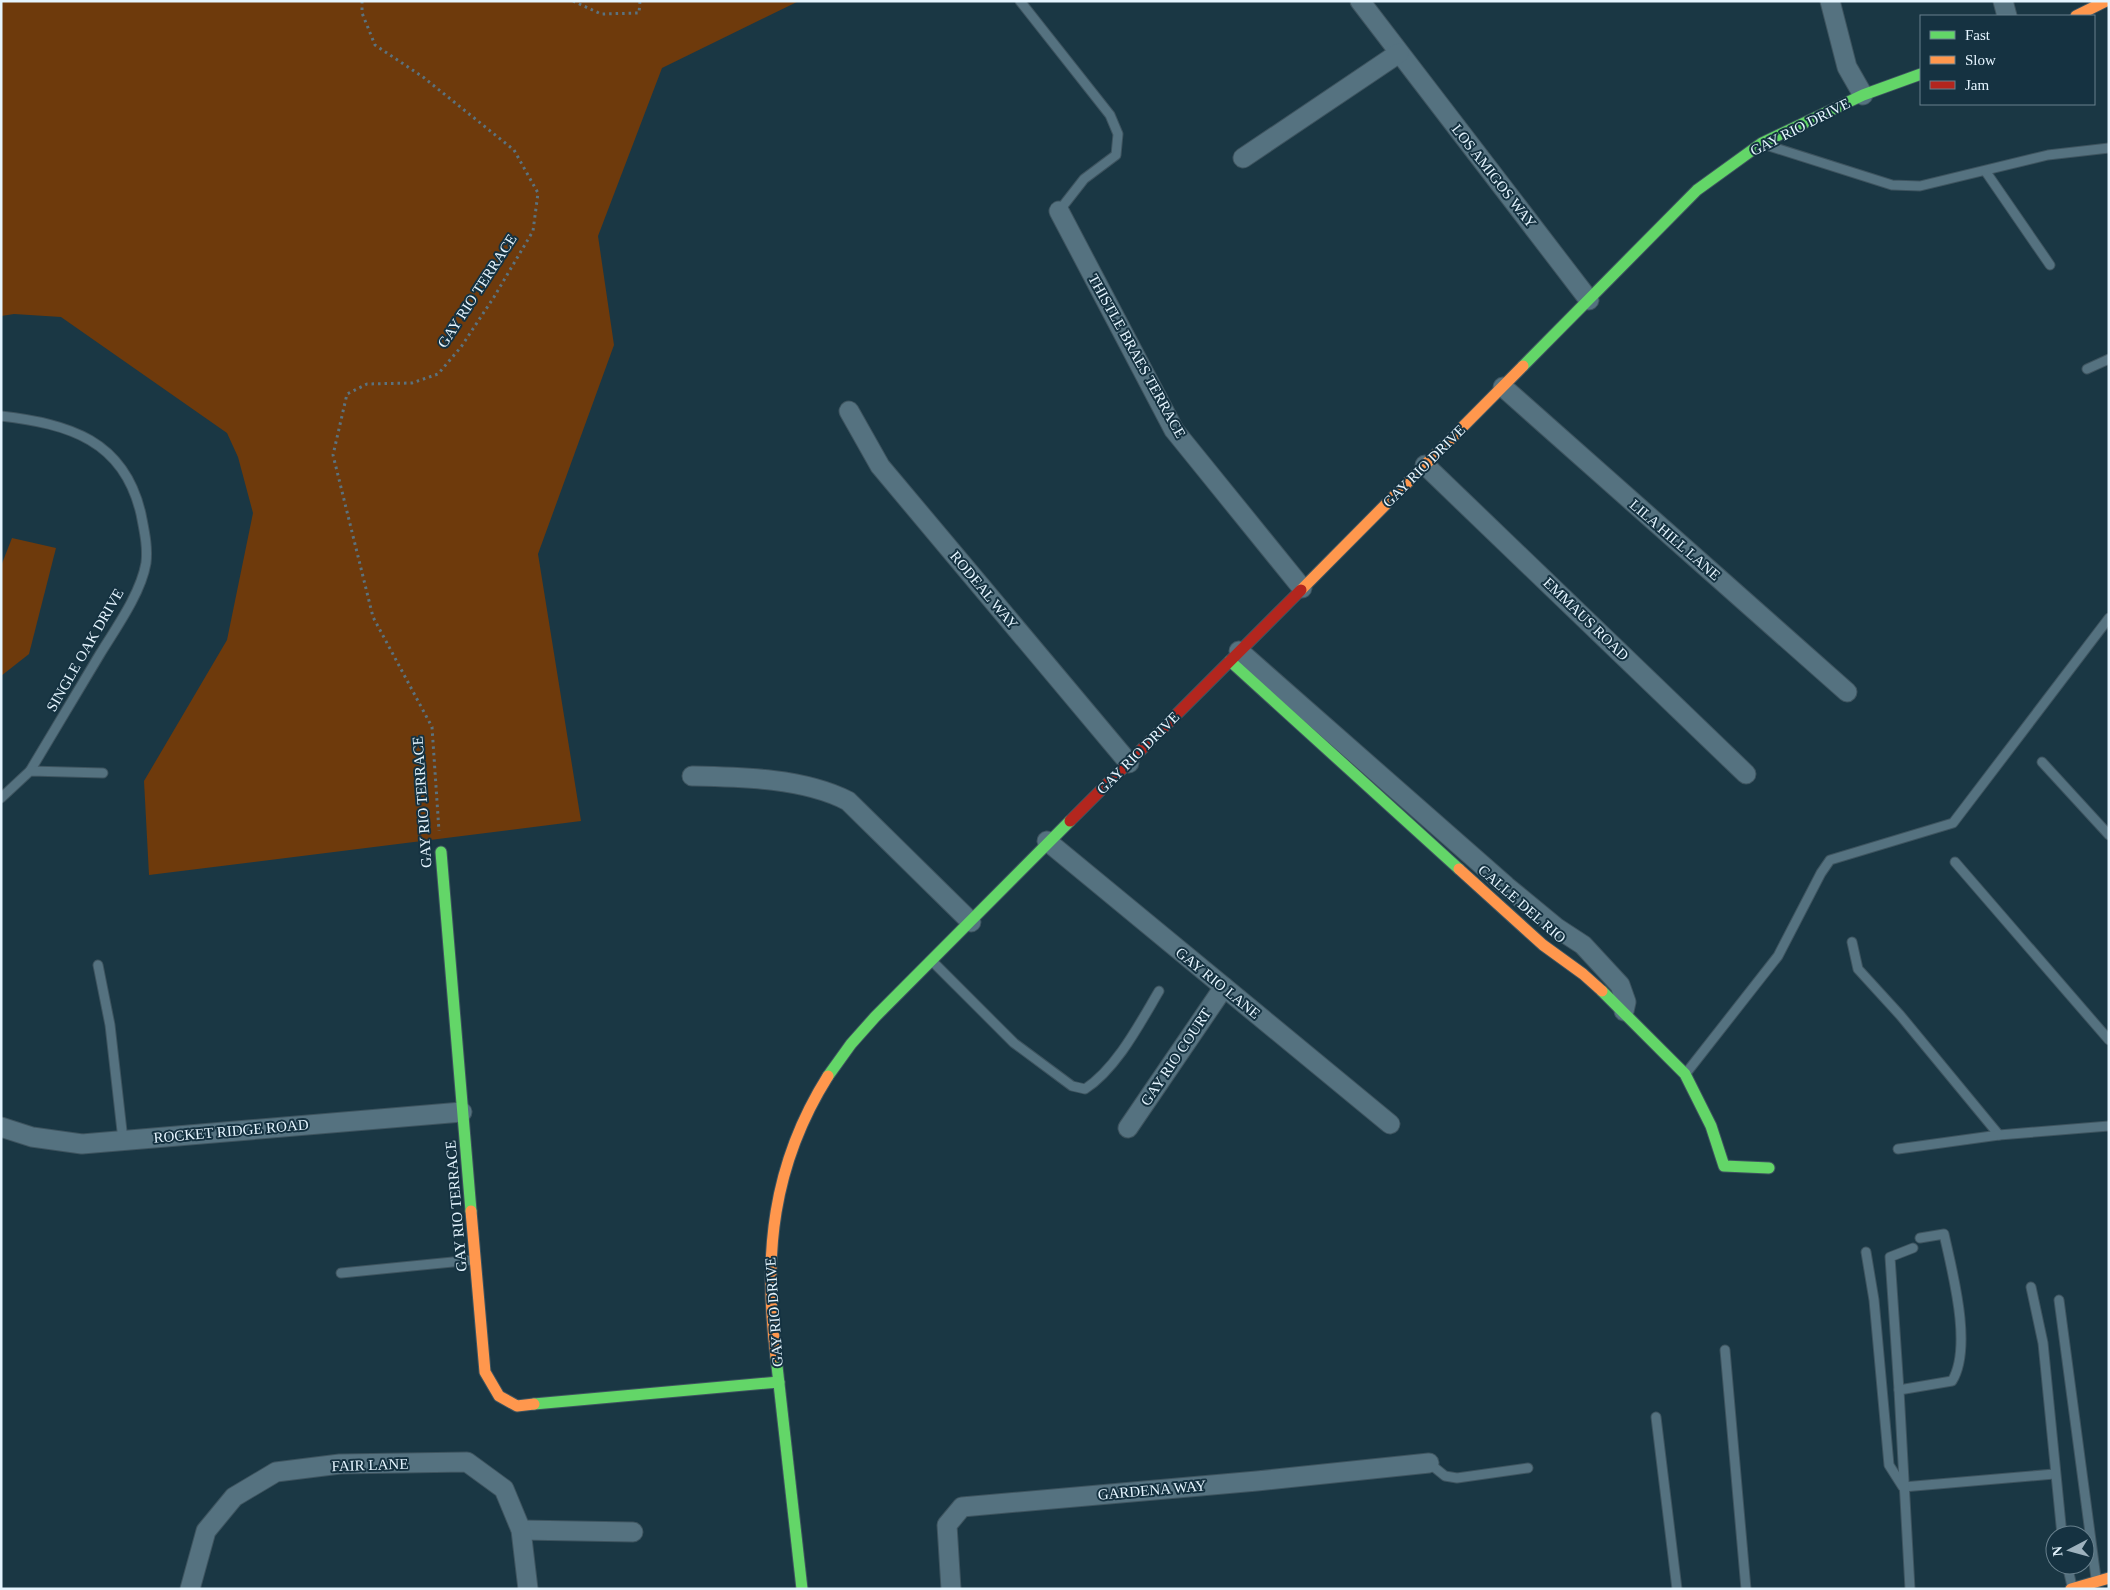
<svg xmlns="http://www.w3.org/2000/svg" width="2110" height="1590" viewBox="0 0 2110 1590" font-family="'Times New Roman',serif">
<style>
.green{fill:#6e3a0c}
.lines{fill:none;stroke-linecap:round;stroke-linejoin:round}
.lane-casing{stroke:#3e545f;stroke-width:11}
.street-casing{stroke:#3e545f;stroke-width:21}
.fast-casing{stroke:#3e545f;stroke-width:13}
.slow-casing{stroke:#3e545f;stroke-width:13}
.jam-casing{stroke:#3e545f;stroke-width:13}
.path{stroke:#5b727e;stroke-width:3;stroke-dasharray:2.5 4;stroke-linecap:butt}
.lane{stroke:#557280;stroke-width:9}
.street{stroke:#557280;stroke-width:19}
.fast{stroke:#63d668;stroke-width:11}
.slow{stroke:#ff974d;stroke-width:11}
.jam{stroke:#b3261e;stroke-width:11}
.labels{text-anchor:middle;stroke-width:4;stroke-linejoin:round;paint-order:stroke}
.street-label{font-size:15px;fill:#e5f5ff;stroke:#153241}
</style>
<rect width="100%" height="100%" fill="#1a3744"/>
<g class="green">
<polygon points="1,1 799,1 662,68 598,236 614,345 538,554 581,821 149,875 144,781 227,640 253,513 238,457 227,433 61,317 14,314 1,316"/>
<polygon points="12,538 56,548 29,654 1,676 1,566"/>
</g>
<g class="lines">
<defs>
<g id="lane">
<polyline points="1020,1 1110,115 1118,134 1116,155 1084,179 1059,211"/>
<polyline points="1769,146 1892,185 1920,186 2048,155 2109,148"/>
<polyline points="1986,172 2050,265"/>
<polyline points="2087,369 2109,359"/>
<path d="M1,416C69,424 124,440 141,514C144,530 148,546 146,563C141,593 116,628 100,654C77,693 53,732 30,771"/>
<polyline points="2042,762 2109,835"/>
<polyline points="1,798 30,771 103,773"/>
<polyline points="1955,862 2109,1040"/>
<polyline points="1852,942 1858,969 1900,1015 1999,1135"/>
<path d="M933,962L1014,1043L1072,1086L1085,1089C1117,1068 1140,1023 1159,991"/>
<polyline points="98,965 110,1025 123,1140"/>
<polyline points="1687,1072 1778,956 1821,873 1830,860 1953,823 2109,618"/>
<polyline points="1898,1149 1999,1135 2109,1126"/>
<polyline points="1866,1252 1874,1300 1889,1465 1903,1487 2054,1474"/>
<polyline points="341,1273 473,1260"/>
<polyline points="2031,1287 2043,1343 2062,1535"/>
<polyline points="2059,1300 2096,1578"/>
<polyline points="1725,1350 1746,1589"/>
<polyline points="1899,1390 1890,1257 1913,1248"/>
<polyline points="1656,1417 1677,1589"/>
<polyline points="1429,1463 1445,1476 1457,1478 1528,1468"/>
<polyline points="2067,1565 2072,1586"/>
<path d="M1910,1589L1899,1390L1952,1381C1973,1347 1952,1271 1944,1234L1920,1238"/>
</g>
<g id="street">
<polyline points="1360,1 1589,300"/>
<polyline points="1830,1 1847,67 1863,95"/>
<polyline points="2003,1 2007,16"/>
<polyline points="1243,158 1399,53"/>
<polyline points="1059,211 1174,430 1302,588"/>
<polyline points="1503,387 1847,692"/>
<polyline points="849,411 880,466 1129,763"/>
<polyline points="1425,465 1746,774"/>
<polyline points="1239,651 1506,886 1557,928 1583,945 1620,985 1626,1002 1624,1011"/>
<path d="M692,776C741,777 804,778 848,801L971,922"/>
<polyline points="1047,841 1390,1124"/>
<polyline points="1,1127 32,1137 82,1144 462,1112"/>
<polyline points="1128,1128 1224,987"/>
<polyline points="521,1530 633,1532"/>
<polyline points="190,1589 206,1531 234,1497 276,1472 340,1464 467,1462 504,1489 521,1530 528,1589"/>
<polyline points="951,1589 947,1525 962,1507 1257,1481 1429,1463"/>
</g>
<g id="fast">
<polyline points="1523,366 1697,190 1762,143 1863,95 1921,74"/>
<polyline points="1230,661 1459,869"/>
<polyline points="441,852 471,1211"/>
<polyline points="1602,991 1685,1074 1711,1126 1724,1166 1769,1168"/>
<polyline points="828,1076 851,1044 875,1017 1070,821"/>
<polyline points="776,1357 802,1589"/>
<polyline points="534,1404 779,1382"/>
</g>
<g id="slow">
<polyline points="2076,16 2106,1"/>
<polyline points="1301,590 1523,366"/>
<polyline points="1459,869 1543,945 1583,974 1602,991"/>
<polyline points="471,1211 485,1372 499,1396 517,1406 534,1404"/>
<path d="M776,1357C763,1255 772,1165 828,1076"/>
<polyline points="2071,1589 2109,1578"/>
</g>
<polyline id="jam" points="1070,821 1301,590"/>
</defs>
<use href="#lane" class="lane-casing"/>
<use href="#street" class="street-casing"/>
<use href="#fast" class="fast-casing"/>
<use href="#slow" class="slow-casing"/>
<use href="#jam" class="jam-casing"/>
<g class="path">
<polyline points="362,1 362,13 375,45 423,77 514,150 538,193 533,231 494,297 461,347 438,374 412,383 367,384 347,394 333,455 373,617 432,727 439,831"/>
<polyline points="573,1 601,14 639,13 640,1"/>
</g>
<use href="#lane" class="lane"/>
<use href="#street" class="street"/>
<use href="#fast" class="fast"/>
<use href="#slow" class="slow"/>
<use href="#jam" class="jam"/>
</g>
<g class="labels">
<g class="street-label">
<text transform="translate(1800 127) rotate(-27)" y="5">GAY RIO DRIVE</text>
<text transform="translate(1494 176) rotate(52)" y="5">LOS AMIGOS WAY</text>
<text transform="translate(477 291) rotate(-57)" y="5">GAY RIO TERRACE</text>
<text transform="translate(1137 356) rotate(61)" y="5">THISTLE BRAES TERRACE</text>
<text transform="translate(1424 466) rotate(-45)" y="5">GAY RIO DRIVE</text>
<text transform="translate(1675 540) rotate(41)" y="5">LILA HILL LANE</text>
<text transform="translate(984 590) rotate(50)" y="5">RODEAL WAY</text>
<text transform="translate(1586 619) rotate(44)" y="5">EMMAUS ROAD</text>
<text transform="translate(85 650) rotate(-60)" y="5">SINGLE OAK DRIVE</text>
<text transform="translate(1138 753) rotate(-45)" y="5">GAY RIO DRIVE</text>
<text transform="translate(422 802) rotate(-94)" y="5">GAY RIO TERRACE</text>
<text transform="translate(1522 904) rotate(41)" y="5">CALLE DEL RIO</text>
<text transform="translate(1218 983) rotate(39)" y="5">GAY RIO LANE</text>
<text transform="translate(1176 1057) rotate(-56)" y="5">GAY RIO COURT</text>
<text transform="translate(231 1131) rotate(-5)" y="5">ROCKET RIDGE ROAD</text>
<text transform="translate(456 1206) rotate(-95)" y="5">GAY RIO TERRACE</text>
<text transform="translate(774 1312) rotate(-94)" y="5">GAY RIO DRIVE</text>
<text transform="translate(370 1465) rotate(-2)" y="5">FAIR LANE</text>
<text transform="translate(1152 1490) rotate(-5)" y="5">GARDENA WAY</text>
</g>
</g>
<rect width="2110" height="1590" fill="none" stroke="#e5f5ff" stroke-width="5"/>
<rect x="1920" y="15" width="175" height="90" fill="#153241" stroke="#68808d"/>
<rect x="1930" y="31" width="25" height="8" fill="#63d668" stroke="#68808d"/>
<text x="1965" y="40" font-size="15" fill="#e5f5ff">Fast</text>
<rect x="1930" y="56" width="25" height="8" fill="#ff974d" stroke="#68808d"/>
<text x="1965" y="65" font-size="15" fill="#e5f5ff">Slow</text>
<rect x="1930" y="81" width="25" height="8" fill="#b3261e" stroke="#68808d"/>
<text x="1965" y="90" font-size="15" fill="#e5f5ff">Jam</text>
<g transform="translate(2070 1550) rotate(264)"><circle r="24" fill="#153241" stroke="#68808d"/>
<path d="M0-4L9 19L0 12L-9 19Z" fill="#9eb2be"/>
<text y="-8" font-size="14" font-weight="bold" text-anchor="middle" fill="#e5f5ff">N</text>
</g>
</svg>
